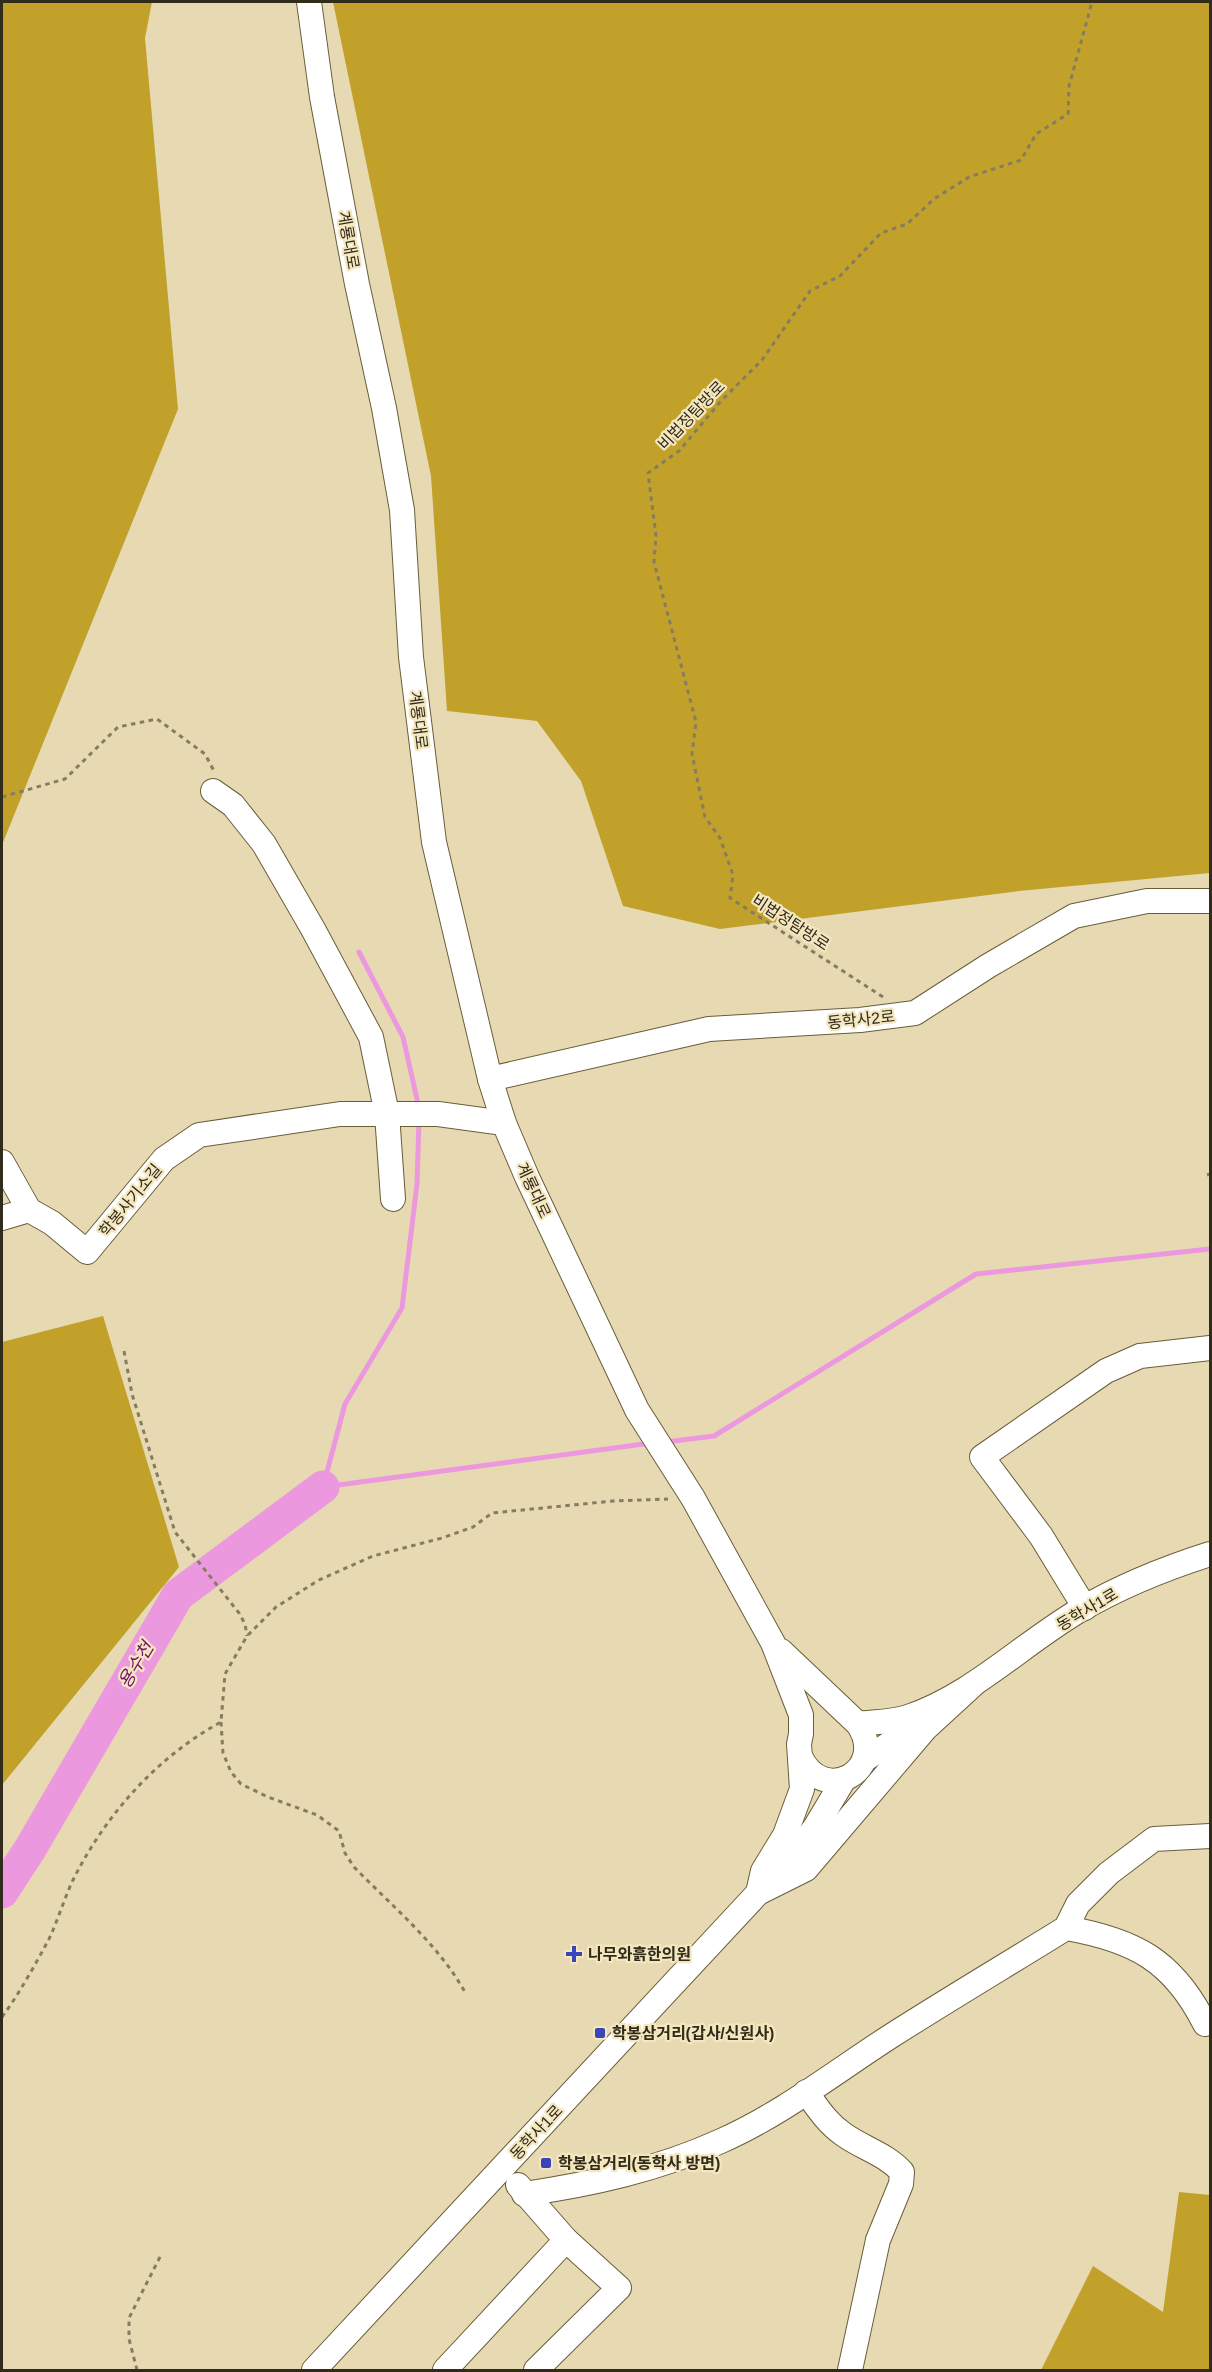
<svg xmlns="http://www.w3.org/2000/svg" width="1212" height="2372" viewBox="0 0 1212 2372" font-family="Helvetica,'Noto Sans KR',sans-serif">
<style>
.forest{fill:#c2a12b}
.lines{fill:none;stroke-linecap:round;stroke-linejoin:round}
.stream{stroke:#eb98df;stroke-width:5}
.river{stroke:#eb98df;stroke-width:33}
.minor-casing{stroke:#695d39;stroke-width:26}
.path{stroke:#857c61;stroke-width:3;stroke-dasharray:4.5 4.5;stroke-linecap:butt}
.minor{stroke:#fff;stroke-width:24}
.poi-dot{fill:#3945b8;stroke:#f4e7bf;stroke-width:2}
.labels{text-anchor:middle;stroke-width:4.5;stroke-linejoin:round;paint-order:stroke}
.street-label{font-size:16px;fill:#302b1b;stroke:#f4e7bf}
.poi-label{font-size:16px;font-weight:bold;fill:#302b1b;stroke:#f4e7bf;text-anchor:start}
.water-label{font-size:18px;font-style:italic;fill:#720d69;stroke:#f4e7bf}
</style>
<rect width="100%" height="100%" fill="#e7dab2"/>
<g class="forest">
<polygon points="2,2 152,2 145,38 178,409 2,845"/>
<polygon points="333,2 1210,2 1210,873 1019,891 720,929 623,906 581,781 537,721 447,711 431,476"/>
<polygon points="103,1316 179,1567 2,1785 2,1342"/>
<polygon points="1179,2192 1210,2195 1210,2370 1041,2370 1093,2266 1163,2312"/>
</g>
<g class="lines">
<g class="stream">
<polyline points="359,952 403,1037 419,1108"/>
<polyline points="419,1120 417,1184 402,1308 345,1404 323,1487 651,1443"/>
<polyline points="666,1442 714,1436 976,1274 1210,1249"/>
</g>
<polyline class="river" points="2,1892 30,1849 178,1595 323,1487"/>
<defs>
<g id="minor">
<polyline points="309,2 322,97 357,284 384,408 402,510 411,657 434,842 490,1079 504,1123 527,1177 637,1410 693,1498 773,1643 801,1715 801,1734 799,1744 802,1789 785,1835 763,1871 758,1893"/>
<polyline points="213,791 233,805 264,844 313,929 371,1037 387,1114 393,1199"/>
<polyline points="490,1079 709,1029 860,1020 915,1013 988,966 1074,916 1147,901 1210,901"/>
<polyline points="2,1162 29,1210 52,1223 87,1252 164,1159 199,1135 340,1114 438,1114 504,1123"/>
<polyline points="2,1218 29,1210"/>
<polyline points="1085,1608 1041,1536 982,1457 1106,1371 1140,1356 1210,1348"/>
<path d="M781,1651L858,1724C889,1770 823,1807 800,1756"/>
<path d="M858,1724C874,1722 893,1722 908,1717C973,1695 1022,1644 1080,1610C1121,1586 1166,1568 1210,1554"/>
<polyline points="864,1760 892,1742 920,1731"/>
<polyline points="778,1880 816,1826 844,1779"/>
<path d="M1066,1928C1134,1940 1173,1960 1205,2024"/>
<path d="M806,2092C817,2107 827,2123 843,2134C862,2148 886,2154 902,2172L901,2184L878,2240L850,2370"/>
<polyline points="518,2185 566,2240 619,2288 536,2370"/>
<path d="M524,2194C592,2184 657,2170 721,2141C782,2114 835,2072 891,2036C949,1999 1008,1964 1066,1928L1078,1904L1109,1873L1154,1839L1210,1836"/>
<polyline points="314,2370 758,1893 806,1869 925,1729 974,1684"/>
<polyline points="445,2370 566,2240"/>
</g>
</defs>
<use href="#minor" class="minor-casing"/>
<g class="path">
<polyline points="2,797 65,779 118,727 157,719 205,754 214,771"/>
<polyline points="883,997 730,898 733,875 720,838 705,817 692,754 696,722 654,562 656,536 648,473 679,451 721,401 762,360 810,291 840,276 881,233 907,224 934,199 969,177 1021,160 1036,134 1068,114 1069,86 1092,2"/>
<polyline points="1207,1175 1210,1174"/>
<polyline points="124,1351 132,1394 175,1532 239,1613 245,1624 247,1636"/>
<path d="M221,1722L223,1753L231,1772L241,1784L268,1797L317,1815L339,1831L345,1853L354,1867C393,1907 438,1944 465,1992"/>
<path d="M2,2017C19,1994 35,1965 49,1939C58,1920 64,1899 73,1880C106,1814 157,1757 221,1722L225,1674L247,1636L276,1607L319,1580L373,1556L442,1538L473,1527L492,1513L613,1501L668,1499"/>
<polyline points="137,2370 129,2339 129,2318 162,2253"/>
</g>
<use href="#minor" class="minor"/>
</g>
<g class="poi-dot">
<path d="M571 1945h6v6h6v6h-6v6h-6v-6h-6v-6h6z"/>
<rect x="594" y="2027" width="12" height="12" rx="3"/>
<rect x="540" y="2157" width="12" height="12" rx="3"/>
</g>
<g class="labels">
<g class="street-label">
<text transform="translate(349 240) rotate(80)" y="6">계룡대로</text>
<text transform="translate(691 415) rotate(-46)" y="6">비법정탐방로</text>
<text transform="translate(419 720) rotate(83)" y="6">계룡대로</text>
<text transform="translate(791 922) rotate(33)" y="6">비법정탐방로</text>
<text transform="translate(861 1019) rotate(-6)" y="6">동학사2로</text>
<text transform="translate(534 1190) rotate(65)" y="6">계룡대로</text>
<text transform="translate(130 1200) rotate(-51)" y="6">학봉사기소길</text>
<text transform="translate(1087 1609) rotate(-30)" y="6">동학사1로</text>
<text transform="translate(536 2132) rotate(-47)" y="6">동학사1로</text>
</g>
<g class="poi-label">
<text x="588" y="1960">나무와흙한의원</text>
<text x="612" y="2039">학봉삼거리(갑사/신원사)</text>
<text x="558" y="2169">학봉삼거리(동학사 방면)</text>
</g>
<g class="water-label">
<text transform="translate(136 1665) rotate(-59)" y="6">용수천</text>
</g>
</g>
<rect width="1212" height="2372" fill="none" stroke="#302b1b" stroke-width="6"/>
</svg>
